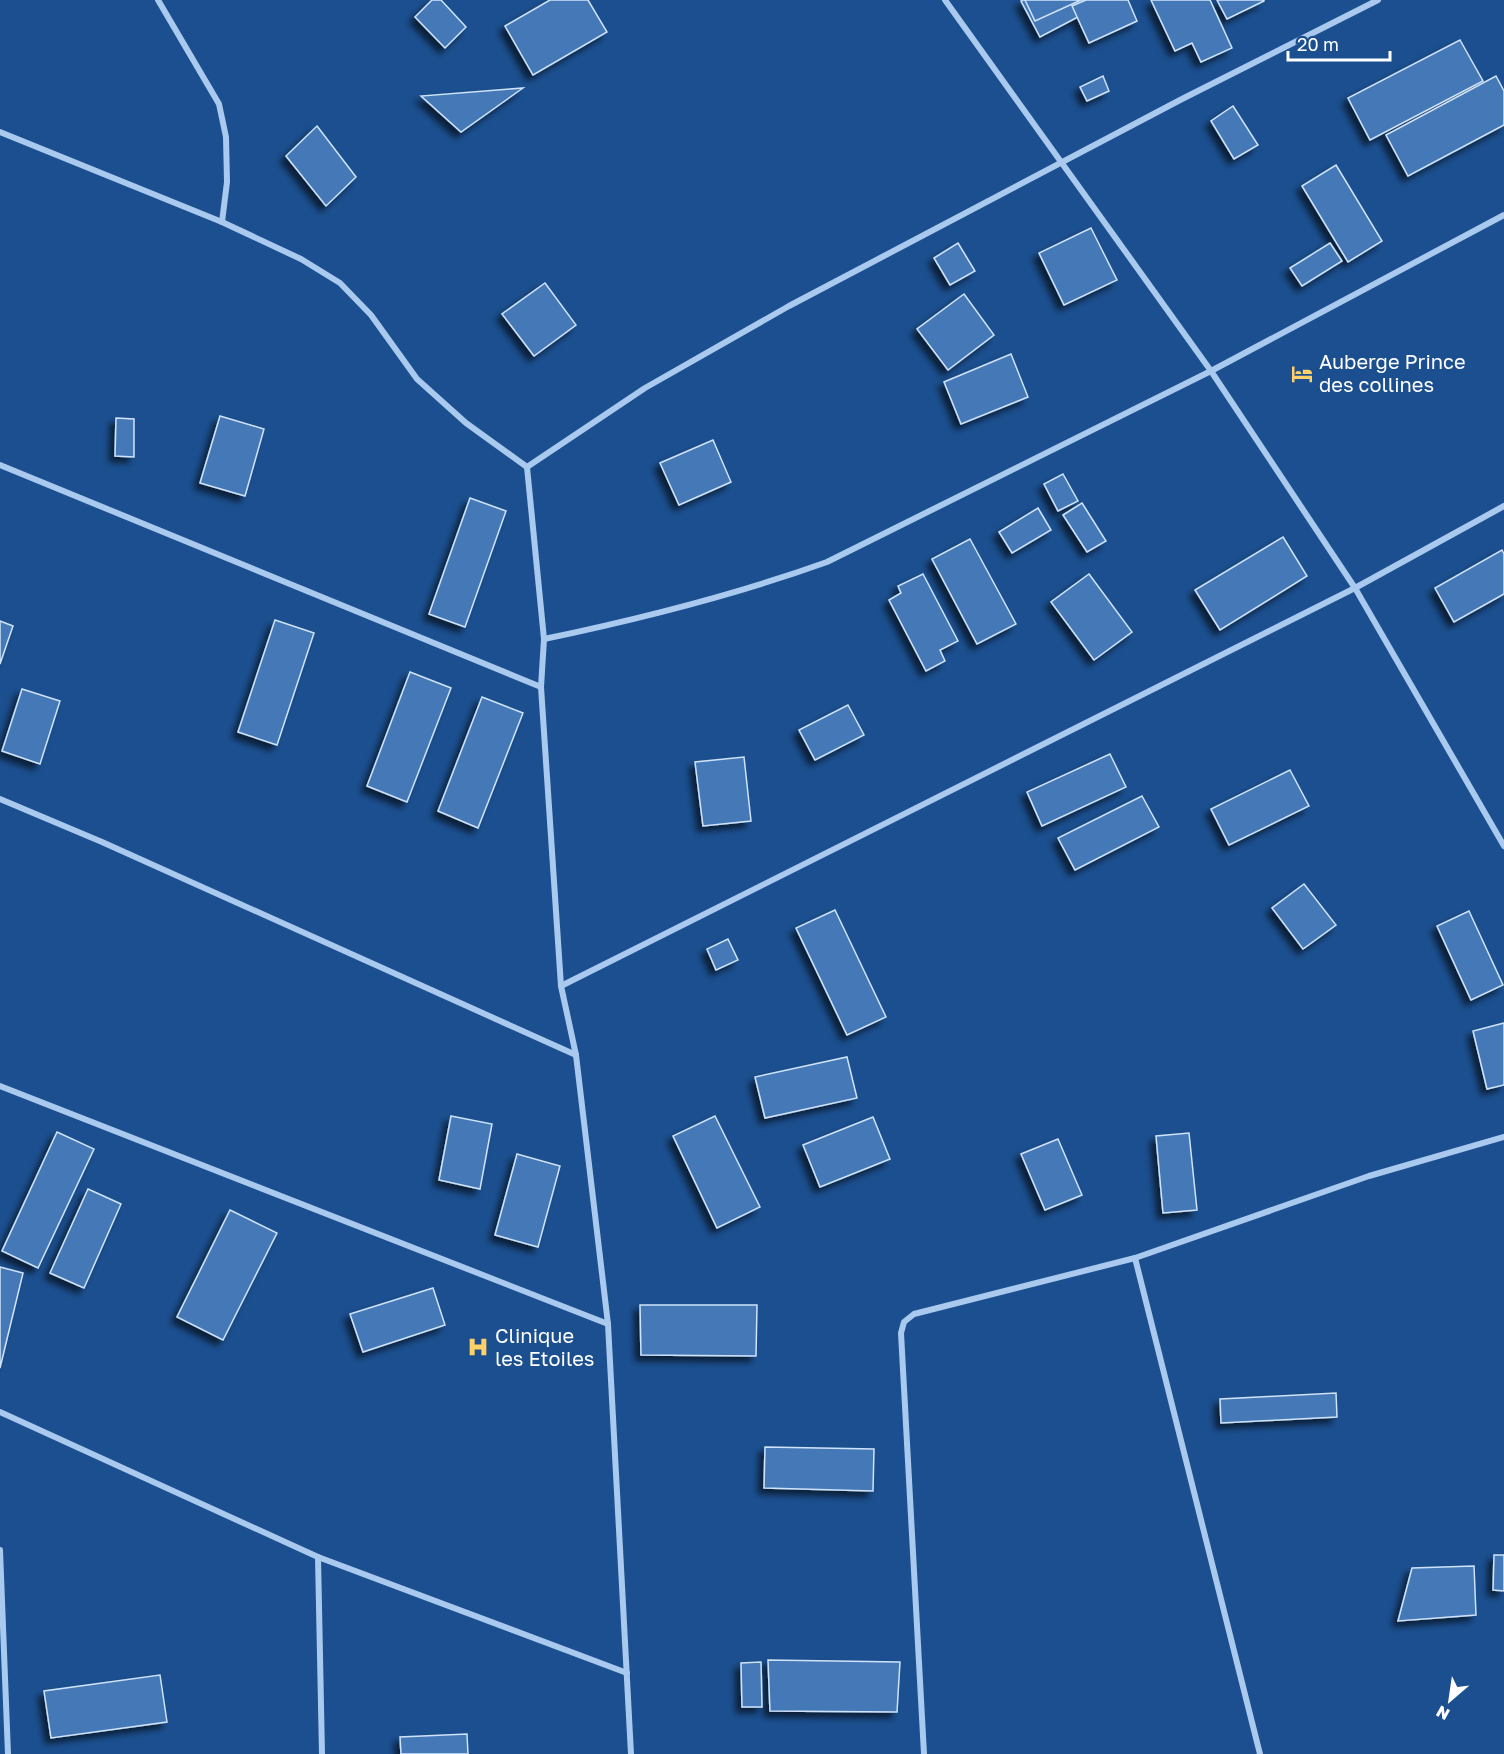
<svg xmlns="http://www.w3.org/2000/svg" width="1504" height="1754" viewBox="0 0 1504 1754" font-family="'Golos Text',sans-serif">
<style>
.building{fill:#4478b7;stroke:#cfe3fa;stroke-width:1.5;filter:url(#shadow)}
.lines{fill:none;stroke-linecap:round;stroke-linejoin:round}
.minor{stroke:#a9c9ee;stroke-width:6}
.labels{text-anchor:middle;stroke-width:5;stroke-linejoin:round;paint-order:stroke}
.poi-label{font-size:20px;fill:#fff;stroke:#1b4f8f;text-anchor:start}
</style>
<defs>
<filter id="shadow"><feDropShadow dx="-5.5" dy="5.5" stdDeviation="3" flood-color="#0009"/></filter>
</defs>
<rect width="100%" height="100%" fill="#1b4f8f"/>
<g class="building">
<polygon points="432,0 441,0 466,27 445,48 415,17"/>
<polygon points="550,0 588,0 607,32 533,75 505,26"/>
<polygon points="1023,0 1110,0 1040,37 1021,1"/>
<polygon points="1025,0 1081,0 1035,21"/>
<polygon points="1086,0 1128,0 1137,21 1089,43 1072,6"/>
<polygon points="1151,0 1210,0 1232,48 1201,62 1192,43 1175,51"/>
<polygon points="1217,0 1264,0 1264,1 1227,19"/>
<polygon points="1460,40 1483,81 1370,140 1348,98"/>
<polygon points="1103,76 1109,91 1087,101 1080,87"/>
<polygon points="1496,76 1504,91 1504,125 1408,176 1386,135"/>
<polygon points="523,88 461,132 421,96"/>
<polygon points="1233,106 1258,145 1234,159 1211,121"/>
<polygon points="317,126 356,177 326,206 286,156"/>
<polygon points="1336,165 1382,241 1348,262 1302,186"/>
<polygon points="1091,228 1117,280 1064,305 1039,253"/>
<polygon points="958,243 975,271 950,285 934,258"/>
<polygon points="1330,243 1342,261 1302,286 1290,268"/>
<polygon points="545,283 576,325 534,356 502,314"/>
<polygon points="964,294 994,335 948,370 917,329"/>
<polygon points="1011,354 1028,397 961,424 944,382"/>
<polygon points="220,416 264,429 245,496 200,483"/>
<polygon points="116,418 134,419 134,457 115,456"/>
<polygon points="713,440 731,482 679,505 660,463"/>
<polygon points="1063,474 1078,501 1058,511 1044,484"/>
<polygon points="470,498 506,511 465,627 429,614"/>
<polygon points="1082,503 1106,541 1087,552 1063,515"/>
<polygon points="1038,508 1051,530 1012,553 999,532"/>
<polygon points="1283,537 1307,576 1220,630 1195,590"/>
<polygon points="970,539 1016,624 977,644 932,559"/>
<polygon points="1502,550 1504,554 1504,594 1454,622 1435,588"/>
<polygon points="923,574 958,641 940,650 945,661 926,671 889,600 901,593 898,586"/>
<polygon points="1089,574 1132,632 1094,660 1051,602"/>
<polygon points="275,620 314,633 277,745 238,732"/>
<polygon points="0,621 13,626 0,664"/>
<polygon points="410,672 451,688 407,802 367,786"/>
<polygon points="22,689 60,701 40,764 2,751"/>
<polygon points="482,697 523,713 478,828 438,811"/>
<polygon points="848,705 864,735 815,760 799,730"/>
<polygon points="1110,754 1126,787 1042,826 1027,792"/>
<polygon points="744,757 751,821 703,826 695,762"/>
<polygon points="1290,770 1309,806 1229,845 1211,809"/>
<polygon points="1142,796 1159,827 1075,870 1058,838"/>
<polygon points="1304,884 1336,925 1303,949 1272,908"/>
<polygon points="835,910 886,1017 847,1035 796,928"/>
<polygon points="1469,911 1503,985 1471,1000 1437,926"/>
<polygon points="728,939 738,960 716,970 707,949"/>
<polygon points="1504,1023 1504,1085 1487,1089 1473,1031"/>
<polygon points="847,1057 857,1098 765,1118 755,1077"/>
<polygon points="451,1116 492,1124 480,1189 439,1180"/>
<polygon points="715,1116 760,1207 717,1228 673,1136"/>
<polygon points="873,1117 890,1159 820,1187 803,1145"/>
<polygon points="57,1132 94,1149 38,1268 2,1251"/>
<polygon points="1189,1133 1197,1210 1163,1213 1156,1136"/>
<polygon points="1058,1139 1082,1195 1045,1210 1021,1154"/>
<polygon points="517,1154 560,1166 538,1247 495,1235"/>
<polygon points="88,1189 121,1204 84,1288 50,1273"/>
<polygon points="230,1210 277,1233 223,1340 177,1317"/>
<polygon points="0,1267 23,1273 0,1368"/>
<polygon points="433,1288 445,1325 363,1352 350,1314"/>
<polygon points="640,1305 757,1305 756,1356 641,1355"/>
<polygon points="1336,1393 1337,1417 1221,1423 1220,1399"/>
<polygon points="765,1447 874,1449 873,1491 764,1488"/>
<polygon points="1494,1555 1504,1555 1504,1591 1493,1590"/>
<polygon points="1474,1566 1476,1615 1398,1621 1412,1568"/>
<polygon points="768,1660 900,1662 897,1712 770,1711"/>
<polygon points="761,1662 762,1707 742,1707 741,1663"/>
<polygon points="160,1675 167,1722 51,1738 44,1691"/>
<polygon points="467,1734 468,1754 401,1754 400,1737"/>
</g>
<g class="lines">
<g class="minor">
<polyline points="158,0 219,104 226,137 227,182 222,222"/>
<polyline points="945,0 1211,371 1355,588 1504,846"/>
<polyline points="0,132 222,222 301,259 340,283 371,315 417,379 466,423 527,467 544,639 541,687 561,986 576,1055 608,1324 631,1754"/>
<polyline points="0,465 541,687"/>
<polyline points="527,467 645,388 789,306 1182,99 1378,0"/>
<path d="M544,639C640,619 735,595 827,562L1211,371L1504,215"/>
<polyline points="0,799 102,842 576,1055"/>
<polyline points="561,986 1355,588 1504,506"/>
<polyline points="0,1086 608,1324"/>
<polyline points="1135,1258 1260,1754"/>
<polyline points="0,1412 318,1557 627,1673"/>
<polyline points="0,1550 8,1754"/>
<polyline points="318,1557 322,1754"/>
<polyline points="924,1754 901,1333 904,1322 914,1314 1135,1258 1369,1176 1504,1137"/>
</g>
</g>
<defs>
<symbol id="hotel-bare" viewBox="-9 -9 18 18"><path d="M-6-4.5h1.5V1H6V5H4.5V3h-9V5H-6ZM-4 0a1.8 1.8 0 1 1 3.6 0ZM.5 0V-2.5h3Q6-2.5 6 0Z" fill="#ffd166" stroke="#1b4f8f" stroke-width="2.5" paint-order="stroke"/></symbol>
<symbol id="hospital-bare" viewBox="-9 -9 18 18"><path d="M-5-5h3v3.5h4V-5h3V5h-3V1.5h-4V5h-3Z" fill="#ffd166" stroke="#1b4f8f" stroke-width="2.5" paint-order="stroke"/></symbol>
</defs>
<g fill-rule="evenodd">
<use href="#hotel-bare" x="1287" y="359" width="30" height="30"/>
<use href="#hospital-bare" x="463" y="1332" width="30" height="30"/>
</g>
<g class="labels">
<g class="poi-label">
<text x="1319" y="369">Auberge Prince<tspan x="1319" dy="23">des collines</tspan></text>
<text x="495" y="1343">Clinique<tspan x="495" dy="23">les Etoiles</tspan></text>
</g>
</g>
<g transform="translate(1450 1700) rotate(209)" stroke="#1b4f8f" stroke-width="4.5" paint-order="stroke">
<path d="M0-4.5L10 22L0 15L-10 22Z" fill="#ffffff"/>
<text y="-9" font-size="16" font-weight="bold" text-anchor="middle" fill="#ffffff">N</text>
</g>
<path d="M1288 51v9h102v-9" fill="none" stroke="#ffffff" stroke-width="3"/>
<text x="1297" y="51" font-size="18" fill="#ffffff" stroke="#1b4f8f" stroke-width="4.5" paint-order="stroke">20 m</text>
</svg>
